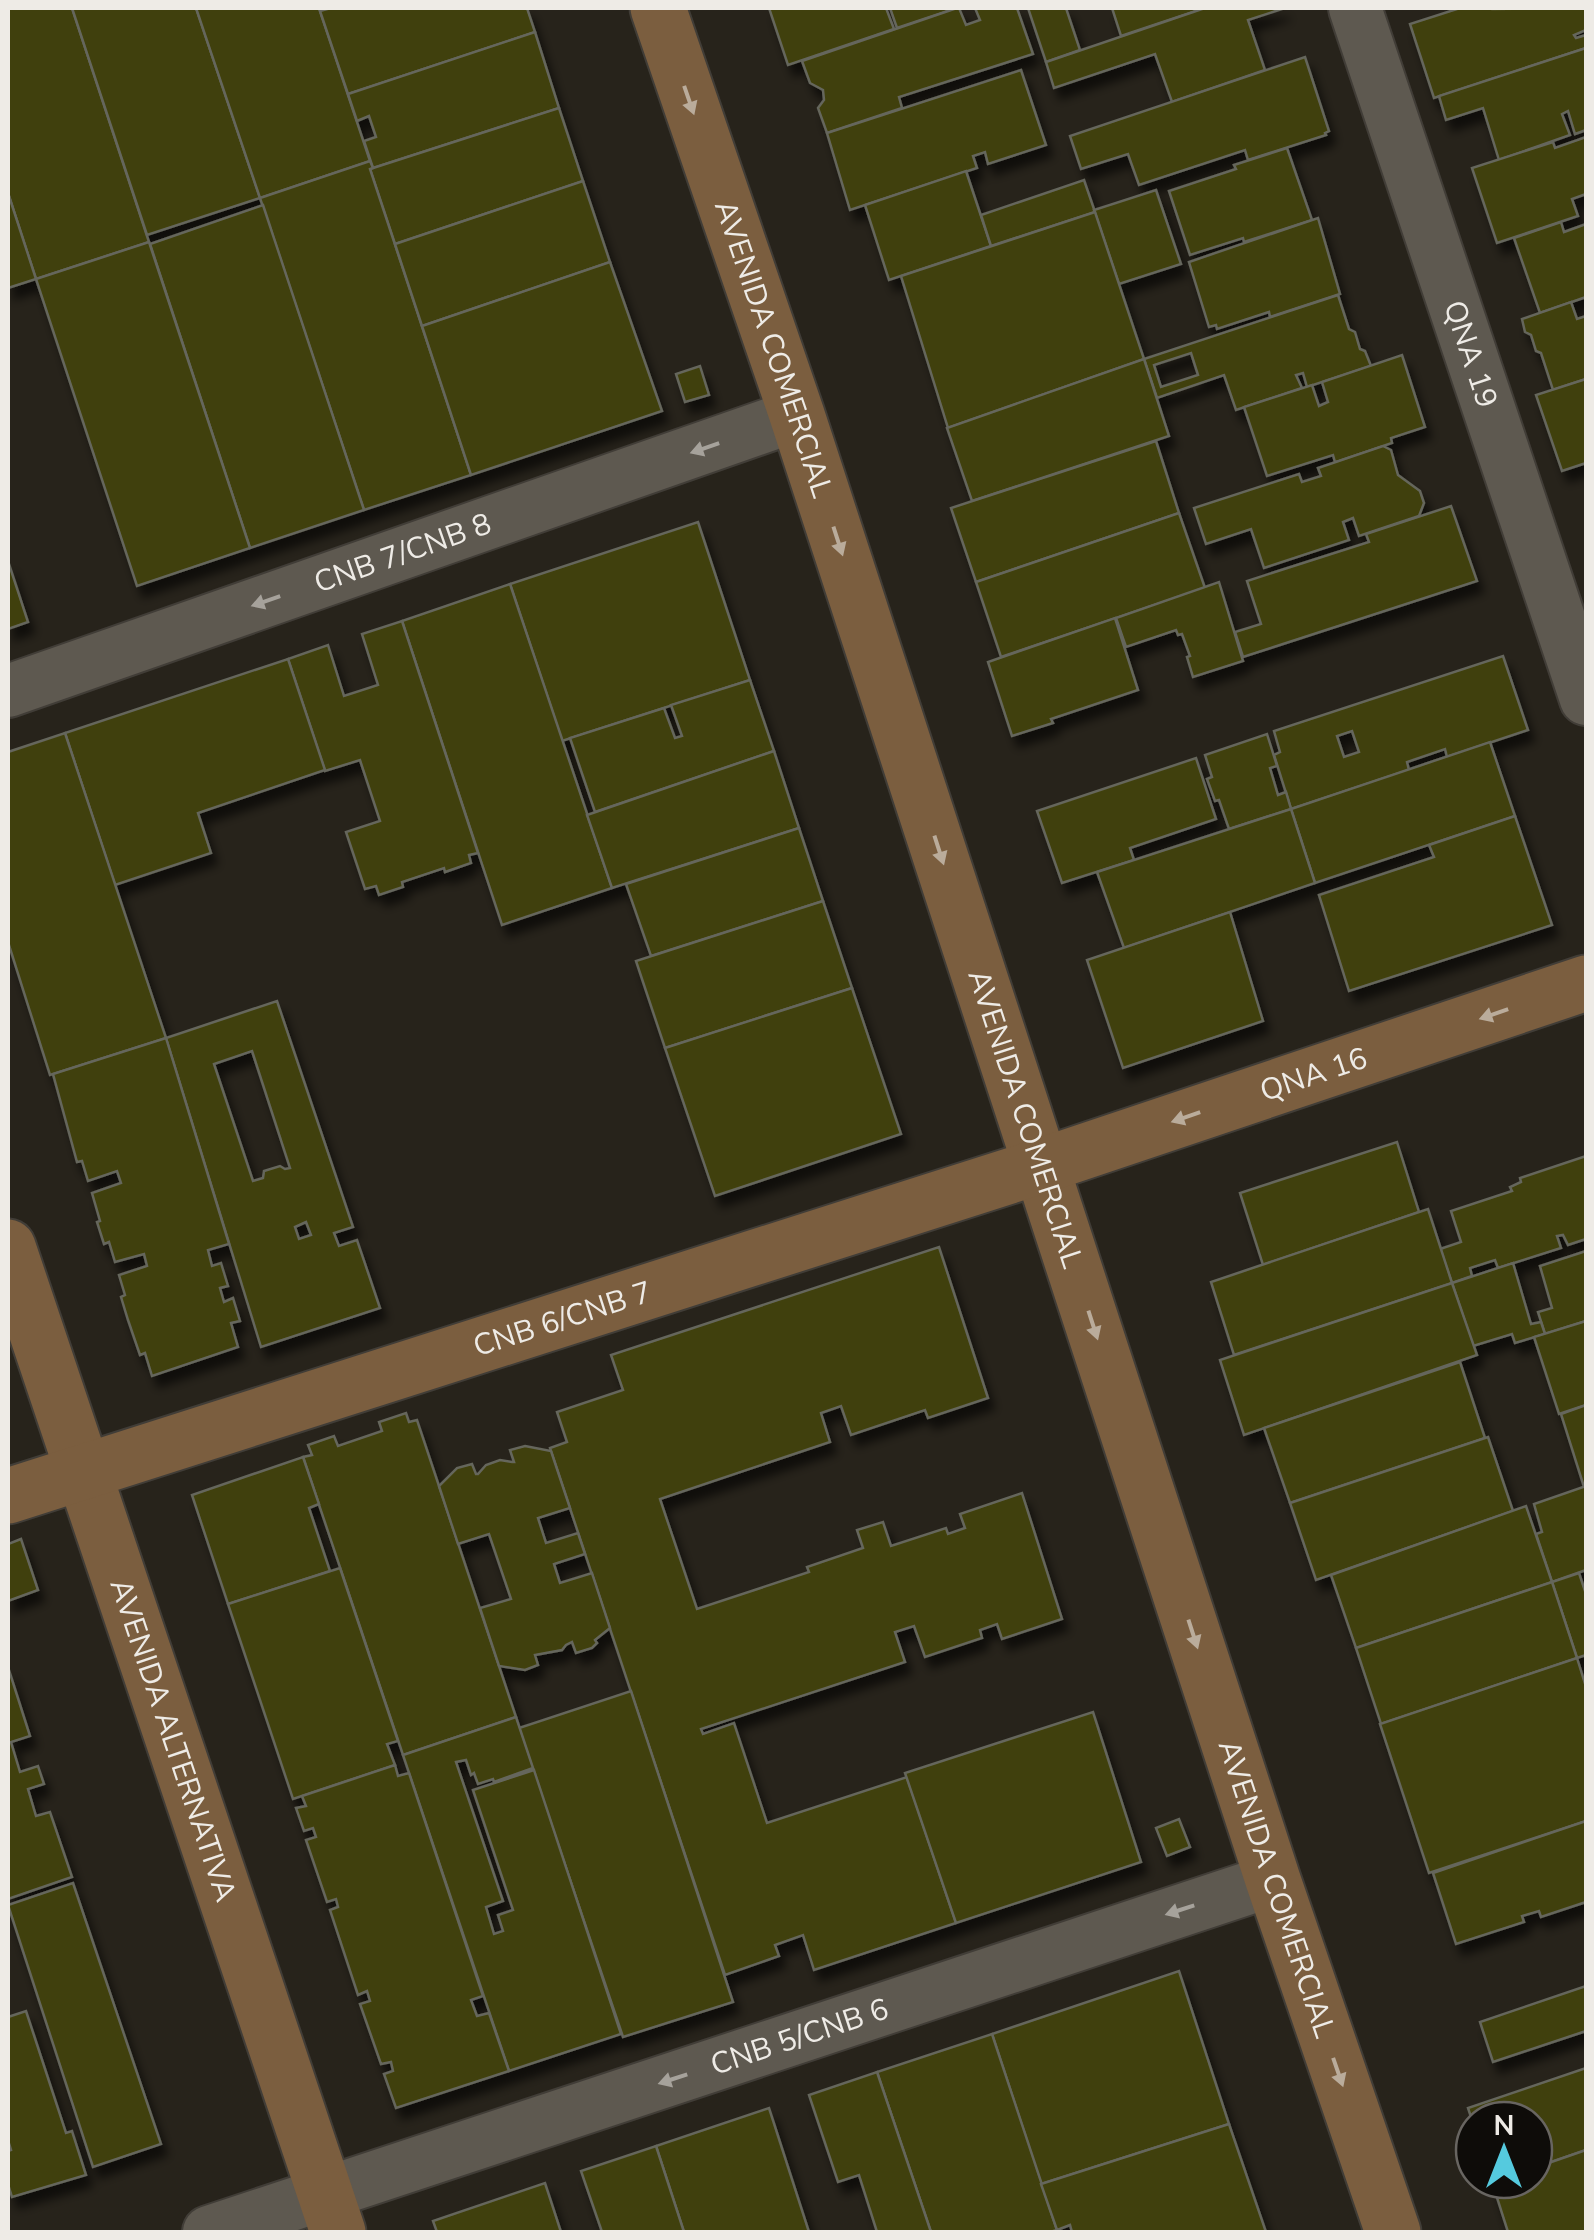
<svg xmlns="http://www.w3.org/2000/svg" width="1594" height="2240" viewBox="0 0 1594 2240" font-family="'Nunito Sans',sans-serif">
<style>
.building{fill:#414109;stroke:#65665c;stroke-width:2.5;fill-rule:evenodd;filter:url(#shadow)}
.lines{fill:none;stroke-linecap:round;stroke-linejoin:round}
.street-casing{stroke:#413d37;stroke-width:56}
.secondary-casing{stroke:#413d37;stroke-width:59}
.street{stroke:#5e5950;stroke-width:52}
.secondary{stroke:#7b5e3f;stroke-width:55}
.oneway{fill:#baac9b}
.oneway2{fill:#a6a29b}
.labels{text-anchor:middle;stroke-width:9;stroke-linejoin:round;paint-order:stroke}
.street-label{font-size:30px;fill:#eeebe6;stroke:#0e0c09}
</style>
<defs>
<filter id="shadow"><feDropShadow dx="6" dy="11" stdDeviation="5" flood-color="#0009"/></filter>
</defs>
<rect width="100%" height="100%" fill="#27231b"/>
<g class="building">
<polygon points="8,8 72,8 149,242 36,279 8,193"/>
<polygon points="72,8 196,8 260,198 147,235"/>
<polygon points="196,8 319,8 370,161 260,198"/>
<polygon points="331,8 527,8 535,32 348,94 320,11"/>
<polygon points="769,8 886,8 894,29 788,65"/>
<polygon points="890,8 957,8 897,28"/>
<polygon points="957,8 959,8 966,25 980,20 975,8 1017,8 1033,54 899,97 902,108 827,133 818,108 824,100 823,90 810,83 802,61"/>
<polygon points="1028,8 1066,8 1080,50 1046,62"/>
<polygon points="1112,8 1205,8 1121,36"/>
<polygon points="1205,8 1285,8 1248,20 1265,70 1172,102 1155,54 1054,88 1046,62"/>
<polygon points="1460,8 1491,8 1492,9 1586,8 1586,30 1574,35 1576,38 1586,35 1586,48 1434,98 1410,24"/>
<polygon points="535,32 559,108 373,168 364,141 376,137 369,116 357,121 348,94"/>
<polygon points="1586,48 1586,130 1575,134 1568,111 1562,114 1570,135 1499,160 1483,108 1446,120 1439,96"/>
<polygon points="1305,57 1329,131 1325,133 1326,135 1248,160 1245,150 1139,185 1128,154 1081,169 1070,136"/>
<polygon points="1021,70 1046,145 988,164 985,152 973,156 977,168 850,210 827,133"/>
<polygon points="559,108 583,181 395,244 370,169"/>
<polygon points="1586,137 1586,194 1572,199 1578,216 1497,243 1472,168 1553,142 1555,148"/>
<polygon points="1287,148 1312,220 1244,242 1243,238 1190,255 1169,191 1236,169 1234,165"/>
<polygon points="370,161 373,168 370,169 471,475 364,510 260,198"/>
<polygon points="966,171 991,246 889,280 865,205"/>
<polygon points="1084,180 1095,212 991,246 981,215"/>
<polygon points="583,181 610,262 422,326 395,244"/>
<polygon points="1156,190 1181,264 1119,284 1094,210"/>
<polygon points="8,193 36,279 8,288"/>
<polygon points="263,205 364,510 250,548 150,244"/>
<polygon points="1095,212 1144,359 948,428 901,276"/>
<polygon points="1318,218 1340,294 1270,317 1269,312 1217,329 1216,325 1209,327 1189,262"/>
<polygon points="1561,222 1564,232 1586,224 1586,297 1540,313 1514,238"/>
<polygon points="149,242 250,548 137,586 36,279"/>
<polygon points="610,262 662,411 471,475 422,326"/>
<path d="M1338,295L1349,329L1355,332L1360,349L1365,351L1371,366L1307,387L1303,373L1296,375L1302,388L1236,410L1224,375L1157,398L1144,359ZM1191,353L1198,375L1161,387L1154,365Z"/>
<polygon points="1571,302 1577,319 1586,316 1586,379 1553,390 1541,353 1536,351 1531,335 1525,332 1522,319"/>
<polygon points="1402,355 1425,427 1391,438 1392,443 1339,461 1335,462 1333,455 1267,476 1244,407 1312,385 1319,406 1328,402 1322,382"/>
<polygon points="1144,359 1169,436 972,501 947,428"/>
<polygon points="700,366 709,395 685,402 676,374"/>
<polygon points="1586,379 1586,463 1562,471 1536,395"/>
<polygon points="1156,441 1179,513 976,582 951,508"/>
<polygon points="1383,446 1391,450 1398,475 1420,491 1424,503 1419,516 1359,536 1353,518 1343,522 1349,540 1264,568 1251,529 1206,544 1194,508 1299,474 1302,482 1321,476 1318,468"/>
<polygon points="1451,506 1477,581 1243,657 1235,632 1261,624 1247,581 1369,542 1366,534"/>
<polygon points="1179,513 1205,588 1001,657 976,582"/>
<polygon points="698,522 750,680 562,741 510,584"/>
<polygon points="8,561 28,622 8,629"/>
<polygon points="1219,582 1243,661 1193,677 1187,657 1190,656 1182,634 1178,635 1176,630 1126,647 1116,618"/>
<polygon points="510,584 612,888 502,925 402,621"/>
<polygon points="1115,618 1138,690 1051,719 1053,723 1012,736 988,662"/>
<polygon points="402,621 478,853 469,855 471,863 445,872 444,868 402,882 403,887 379,895 376,886 365,889 346,832 380,821 360,760 325,771 288,659 328,645 344,696 378,685 362,634"/>
<path d="M1503,656L1528,730L1447,757L1445,749L1407,762L1409,770L1291,809L1274,755L1280,752L1274,731ZM1352,731L1359,752L1344,757L1337,736Z"/>
<polygon points="288,659 325,770 198,813 211,853 115,885 65,733"/>
<polygon points="750,680 774,751 595,812 570,738 664,708 675,738 682,736 671,705"/>
<polygon points="65,733 166,1038 50,1075 8,942 8,752"/>
<polygon points="1267,734 1277,766 1270,768 1278,795 1286,792 1291,809 1229,829 1219,800 1215,801 1207,779 1212,777 1205,755"/>
<polygon points="1490,742 1515,816 1315,883 1291,809"/>
<polygon points="774,751 799,828 612,888 587,815"/>
<polygon points="1196,758 1216,819 1130,848 1134,860 1062,883 1037,811"/>
<polygon points="1291,809 1315,883 1124,948 1097,872"/>
<polygon points="1515,816 1552,925 1349,991 1319,895 1434,857 1429,845"/>
<polygon points="799,828 823,901 651,956 626,884"/>
<polygon points="823,901 852,988 665,1048 636,961"/>
<polygon points="1230,912 1263,1021 1123,1068 1087,960"/>
<polygon points="852,988 901,1134 715,1196 665,1048"/>
<path d="M277,1001L353,1227L334,1233L339,1246L357,1240L380,1308L261,1347L166,1038ZM252,1051L290,1168L285,1169L280,1166L264,1171L263,1178L253,1181L214,1064ZM306,1222L311,1235L299,1239L295,1227Z"/>
<polygon points="166,1038 229,1244 208,1250 212,1266 221,1263 228,1286 220,1288 224,1302 233,1298 240,1321 231,1323 238,1347 152,1376 145,1353 140,1355 128,1320 121,1297 125,1295 119,1275 147,1266 144,1254 115,1262 109,1242 104,1244 97,1222 100,1221 92,1193 121,1183 117,1171 88,1181 82,1161 77,1162 53,1074"/>
<polygon points="1397,1142 1419,1212 1263,1265 1240,1193"/>
<polygon points="1586,1156 1586,1239 1568,1245 1563,1235 1557,1236 1561,1248 1498,1268 1495,1260 1470,1268 1472,1276 1452,1283 1440,1249 1461,1242 1451,1211 1512,1191 1510,1187 1521,1182 1520,1178"/>
<polygon points="1428,1209 1452,1283 1234,1355 1211,1282"/>
<polygon points="939,1247 988,1398 928,1418 925,1410 851,1435 841,1406 821,1413 830,1442 660,1499 697,1609 809,1572 807,1567 863,1548 857,1530 883,1522 891,1546 946,1528 948,1534 965,1528 960,1514 1022,1493 1062,1619 1002,1639 997,1624 980,1630 982,1638 925,1657 914,1626 895,1632 905,1662 701,1729 703,1734 734,1723 767,1823 907,1777 956,1923 814,1970 803,1935 775,1945 779,1956 725,1975 550,1448 567,1442 557,1412 623,1390 611,1355"/>
<polygon points="1586,1251 1586,1321 1545,1334 1538,1312 1552,1308 1540,1266"/>
<polygon points="1513,1263 1531,1324 1541,1322 1545,1334 1515,1343 1512,1334 1473,1346 1452,1283"/>
<polygon points="1452,1283 1477,1355 1244,1435 1220,1360"/>
<polygon points="1586,1321 1586,1405 1559,1414 1534,1337"/>
<polygon points="1460,1362 1485,1438 1290,1503 1264,1428"/>
<polygon points="1586,1405 1586,1486 1584,1487 1561,1414"/>
<polygon points="406,1413 409,1422 417,1420 516,1717 403,1755 303,1457 312,1455 308,1445 334,1436 338,1446 382,1431 379,1422"/>
<polygon points="1488,1437 1513,1511 1316,1580 1290,1503"/>
<polygon points="525,1446 551,1451 570,1508 538,1518 546,1543 578,1533 585,1554 554,1564 560,1583 592,1573 610,1628 595,1640 597,1643 592,1648 576,1653 572,1642 566,1645 562,1650 535,1655 538,1665 525,1670 499,1666 480,1608 511,1599 489,1534 458,1544 439,1486 457,1468 472,1464 476,1474 478,1474 486,1465 500,1460 512,1462 514,1462 510,1450"/>
<polygon points="303,1457 319,1504 309,1508 330,1571 228,1604 192,1495"/>
<polygon points="1586,1486 1586,1570 1552,1582 1536,1534 1542,1532 1534,1504"/>
<polygon points="1526,1506 1552,1582 1356,1648 1331,1575"/>
<polygon points="21,1539 38,1590 8,1601 8,1544"/>
<polygon points="340,1568 398,1741 387,1744 395,1765 293,1799 228,1604"/>
<polygon points="1579,1573 1586,1594 1586,1655 1577,1658 1552,1582"/>
<polygon points="1552,1582 1577,1658 1381,1724 1356,1648"/>
<polygon points="1577,1658 1586,1687 1586,1821 1429,1873 1380,1724"/>
<polygon points="8,1667 30,1736 11,1742 20,1772 38,1766 44,1784 28,1789 36,1816 50,1812 72,1877 8,1899"/>
<polygon points="631,1691 733,2002 623,2037 519,1728"/>
<polygon points="1093,1712 1141,1862 956,1923 905,1773"/>
<polygon points="516,1717 533,1768 494,1782 493,1779 478,1784 474,1773 471,1775 466,1760 456,1762 503,1901 486,1907 494,1934 503,1931 498,1915 513,1910 473,1790 534,1770 621,2034 509,2071 403,1755"/>
<polygon points="395,1765 398,1776 409,1773 483,1996 471,2000 477,2016 489,2013 509,2071 396,2108 384,2074 393,2071 391,2062 381,2064 360,2004 370,2001 367,1991 358,1995 330,1910 338,1907 336,1899 327,1902 306,1840 316,1837 313,1828 304,1831 296,1808 306,1806 302,1796"/>
<polygon points="1179,1819 1190,1847 1167,1856 1156,1828"/>
<polygon points="1586,1821 1586,1902 1541,1917 1539,1911 1522,1916 1524,1922 1456,1944 1433,1873"/>
<polygon points="73,1883 161,2144 93,2167 8,1905"/>
<polygon points="1179,1971 1229,2124 1041,2184 992,2034"/>
<polygon points="1586,1986 1586,2031 1493,2062 1480,2022"/>
<polygon points="26,2011 66,2133 72,2131 86,2175 12,2197 8,2184 8,2151 11,2150 8,2140 8,2017"/>
<polygon points="992,2034 1057,2230 1050,2232 931,2232 877,2072"/>
<polygon points="1586,2068 1586,2150 1534,2168 1534,2120 1474,2120 1474,2126 1468,2108"/>
<polygon points="877,2072 931,2232 877,2232 859,2175 838,2182 809,2095"/>
<polygon points="769,2108 809,2232 684,2232 656,2146"/>
<polygon points="1229,2124 1266,2232 1072,2232 1070,2225 1057,2230 1041,2184"/>
<polygon points="656,2146 684,2232 602,2232 581,2171"/>
<polygon points="1586,2150 1586,2232 1508,2232 1492,2182 1534,2180 1534,2168"/>
<polygon points="545,2183 561,2232 437,2232 433,2221"/>
</g>
<g class="lines">
<defs>
<g id="street">
<path id="s1" d="M1355,8L1586,699"/>
<path id="s2" d="M8,691L797,415"/>
<path id="s3" d="M209,2232L1273,1880"/>
</g>
<g id="secondary">
<path id="s4" d="M658,8L797,415L1273,1880L1393,2232"/>
<path id="s5" d="M8,1247L338,2232"/>
<path id="s6" d="M8,1496L1041,1166L1586,983"/>
</g>
</defs>
<use href="#street" class="street-casing"/>
<use href="#secondary" class="secondary-casing"/>
<use href="#street" class="street"/>
<use href="#secondary" class="secondary"/>
</g>
<defs><path id="oneway-solid" d="M-6-.8H1V-3.2L6.5 0L1 3.2V.8H-6Z" transform="scale(2.5)"/></defs>
<g class="oneway">
<use href="#oneway-solid" transform="translate(689 100) rotate(71)"/>
<use href="#oneway-solid" transform="translate(838 541) rotate(72)"/>
<use href="#oneway-solid" transform="translate(939 850) rotate(72)"/>
<use href="#oneway-solid" transform="translate(1494 1014) rotate(161)"/>
<use href="#oneway-solid" transform="translate(1186 1117) rotate(161)"/>
<use href="#oneway-solid" transform="translate(1093 1325) rotate(72)"/>
<use href="#oneway-solid" transform="translate(1193 1634) rotate(72)"/>
<use href="#oneway-solid" transform="translate(1338 2072) rotate(71)"/>
</g>
<g class="oneway2">
<use href="#oneway-solid" transform="translate(705 448) rotate(161)"/>
<use href="#oneway-solid" transform="translate(266 601) rotate(161)"/>
<use href="#oneway-solid" transform="translate(1180 1910) rotate(162)"/>
<use href="#oneway-solid" transform="translate(673 2079) rotate(162)"/>
</g>
<g class="labels">
<g class="street-label">
<text dy="10" stroke="none"><textPath href="#s4" startOffset="360">AVENIDA COMERCIAL</textPath></text>
<text dy="10" stroke="none"><textPath href="#s1" startOffset="365">QNA 19</textPath></text>
<text dy="10" stroke="none"><textPath href="#s2" startOffset="418">CNB 7/CNB 8</textPath></text>
<text dy="10" stroke="none"><textPath href="#s6" startOffset="1372">QNA 16</textPath></text>
<text dy="10" stroke="none"><textPath href="#s4" startOffset="1170">AVENIDA COMERCIAL</textPath></text>
<text dy="10" stroke="none"><textPath href="#s6" startOffset="582">CNB 6/CNB 7</textPath></text>
<text dy="10" stroke="none"><textPath href="#s5" startOffset="520">AVENIDA ALTERNATIVA</textPath></text>
<text dy="10" stroke="none"><textPath href="#s4" startOffset="1980">AVENIDA COMERCIAL</textPath></text>
<text dy="10" stroke="none"><textPath href="#s3" startOffset="622">CNB 5/CNB 6</textPath></text>
</g>
</g>
<rect width="1594" height="2240" fill="none" stroke="#eeebe6" stroke-width="20"/>
<g transform="translate(1504 2150)"><circle r="48" fill="#0e0c09" stroke="#686561" stroke-width="2.5"/>
<path d="M0-8L18 38L0 25L-18 38Z" fill="#55cade"/>
<text y="-15" font-size="28" font-weight="bold" text-anchor="middle" fill="#eeebe6">N</text>
</g>
</svg>
